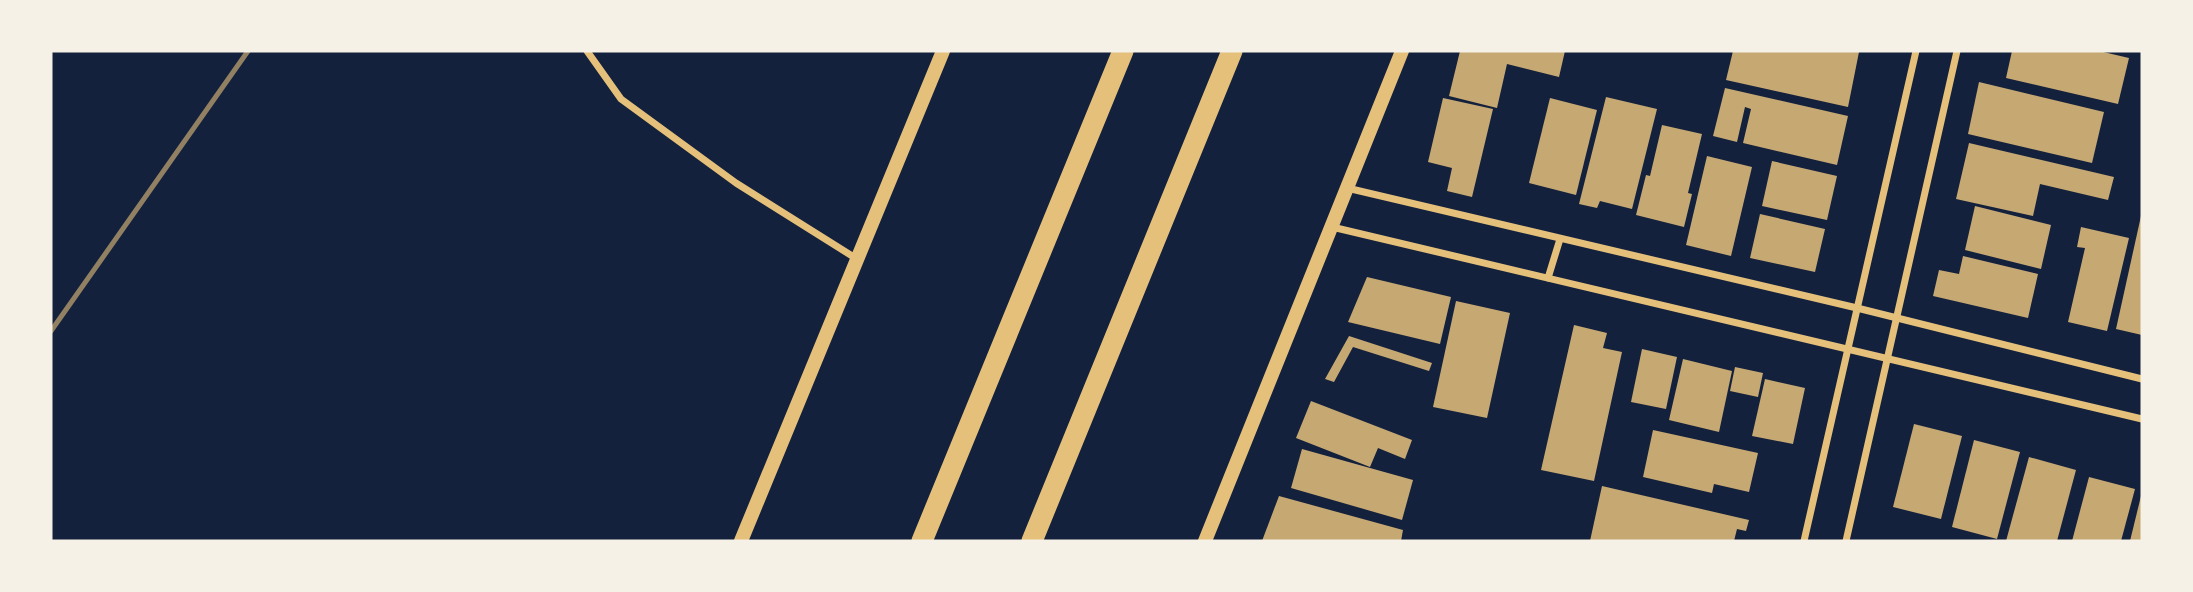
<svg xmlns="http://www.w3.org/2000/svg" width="2193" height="592" viewBox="0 0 2193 592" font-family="Barlow,sans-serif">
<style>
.building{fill:#c6a872}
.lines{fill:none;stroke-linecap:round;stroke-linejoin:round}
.minor{stroke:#e5c07b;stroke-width:7}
.secondary{stroke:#e5c07b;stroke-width:14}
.motorway{stroke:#e5c07b;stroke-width:21}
.rail{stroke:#918062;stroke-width:5}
</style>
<rect width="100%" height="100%" fill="#14213d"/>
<g class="building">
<polygon points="1460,51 1565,51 1559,77 1507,64 1497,108 1449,96"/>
<polygon points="1733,51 1859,52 1848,107 1726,80"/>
<polygon points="2012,51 2099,51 2129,58 2118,104 2006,78"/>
<polygon points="1979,82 2104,112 2092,163 1968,134"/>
<polygon points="1725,88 1848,116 1837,165 1743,143 1751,109 1745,107 1737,142 1713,136"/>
<polygon points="1606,97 1657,109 1632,209 1600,201 1597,208 1579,204"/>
<polygon points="1443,98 1493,109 1472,197 1447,191 1452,168 1428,162"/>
<polygon points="1550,98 1597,110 1576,195 1529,183"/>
<polygon points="1662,125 1702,134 1688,193 1692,194 1684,227 1636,215 1646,175 1650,176"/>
<polygon points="1969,143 2114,177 2108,200 2040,184 2033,216 1956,199"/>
<polygon points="1707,156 1752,167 1731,256 1686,245"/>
<polygon points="1772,161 1837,176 1827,220 1762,206"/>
<polygon points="1975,206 2051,225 2041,269 1965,250"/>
<polygon points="1760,214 1825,229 1815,272 1750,258"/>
<polygon points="2141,216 2142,216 2142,335 2116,329"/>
<polygon points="2081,227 2129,238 2107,331 2068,322 2085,248 2077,247"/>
<polygon points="1963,256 2038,274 2028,318 1933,296 1939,270 1959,274"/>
<polygon points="1367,277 1451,297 1440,344 1348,322"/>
<polygon points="1456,301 1510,313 1487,418 1433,407"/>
<polygon points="1574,325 1607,333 1603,348 1622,352 1594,481 1541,470"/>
<polygon points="1349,336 1432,363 1429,371 1353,347 1334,382 1325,379"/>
<polygon points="1642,349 1677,357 1666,409 1631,402"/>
<polygon points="1683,359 1732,371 1719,432 1669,420"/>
<polygon points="1735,367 1763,373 1758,397 1730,391"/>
<polygon points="1765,379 1805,388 1793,444 1752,436"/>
<polygon points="1311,401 1412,440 1405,459 1378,448 1370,467 1296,438"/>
<polygon points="1914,424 1962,436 1941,519 1893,507"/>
<polygon points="1653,430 1758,453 1749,492 1714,484 1712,493 1643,477"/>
<polygon points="1974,440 2020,452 1997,539 1952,527"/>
<polygon points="1302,449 1413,480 1402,520 1291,488"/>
<polygon points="2029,457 2076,470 2057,541 2006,541"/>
<polygon points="2089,477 2135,489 2121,541 2072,541"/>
<polygon points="1602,486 1749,520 1746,531 1737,529 1734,541 1590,541"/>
<polygon points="1279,496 1403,530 1401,541 1262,541"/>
<polygon points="2141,496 2142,541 2130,541"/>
</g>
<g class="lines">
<g class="minor">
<polyline points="587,51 621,99 736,183 857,259"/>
<polyline points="1347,188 1857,308 2142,379"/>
<polyline points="1332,227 2142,419"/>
<polyline points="1548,278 1560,239"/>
<polyline points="1804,541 1916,51"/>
<polyline points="1846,541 1957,51"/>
</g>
<g class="secondary">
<polyline points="741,541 943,51"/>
<polyline points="1205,541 1402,51"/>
</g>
<g class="motorway">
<polyline points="922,541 1123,51"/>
<polyline points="1032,541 1232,51"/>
</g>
<polyline class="rail" points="51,331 248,51"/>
</g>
<rect width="2193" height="592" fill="none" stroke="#f6f1e7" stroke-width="105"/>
</svg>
